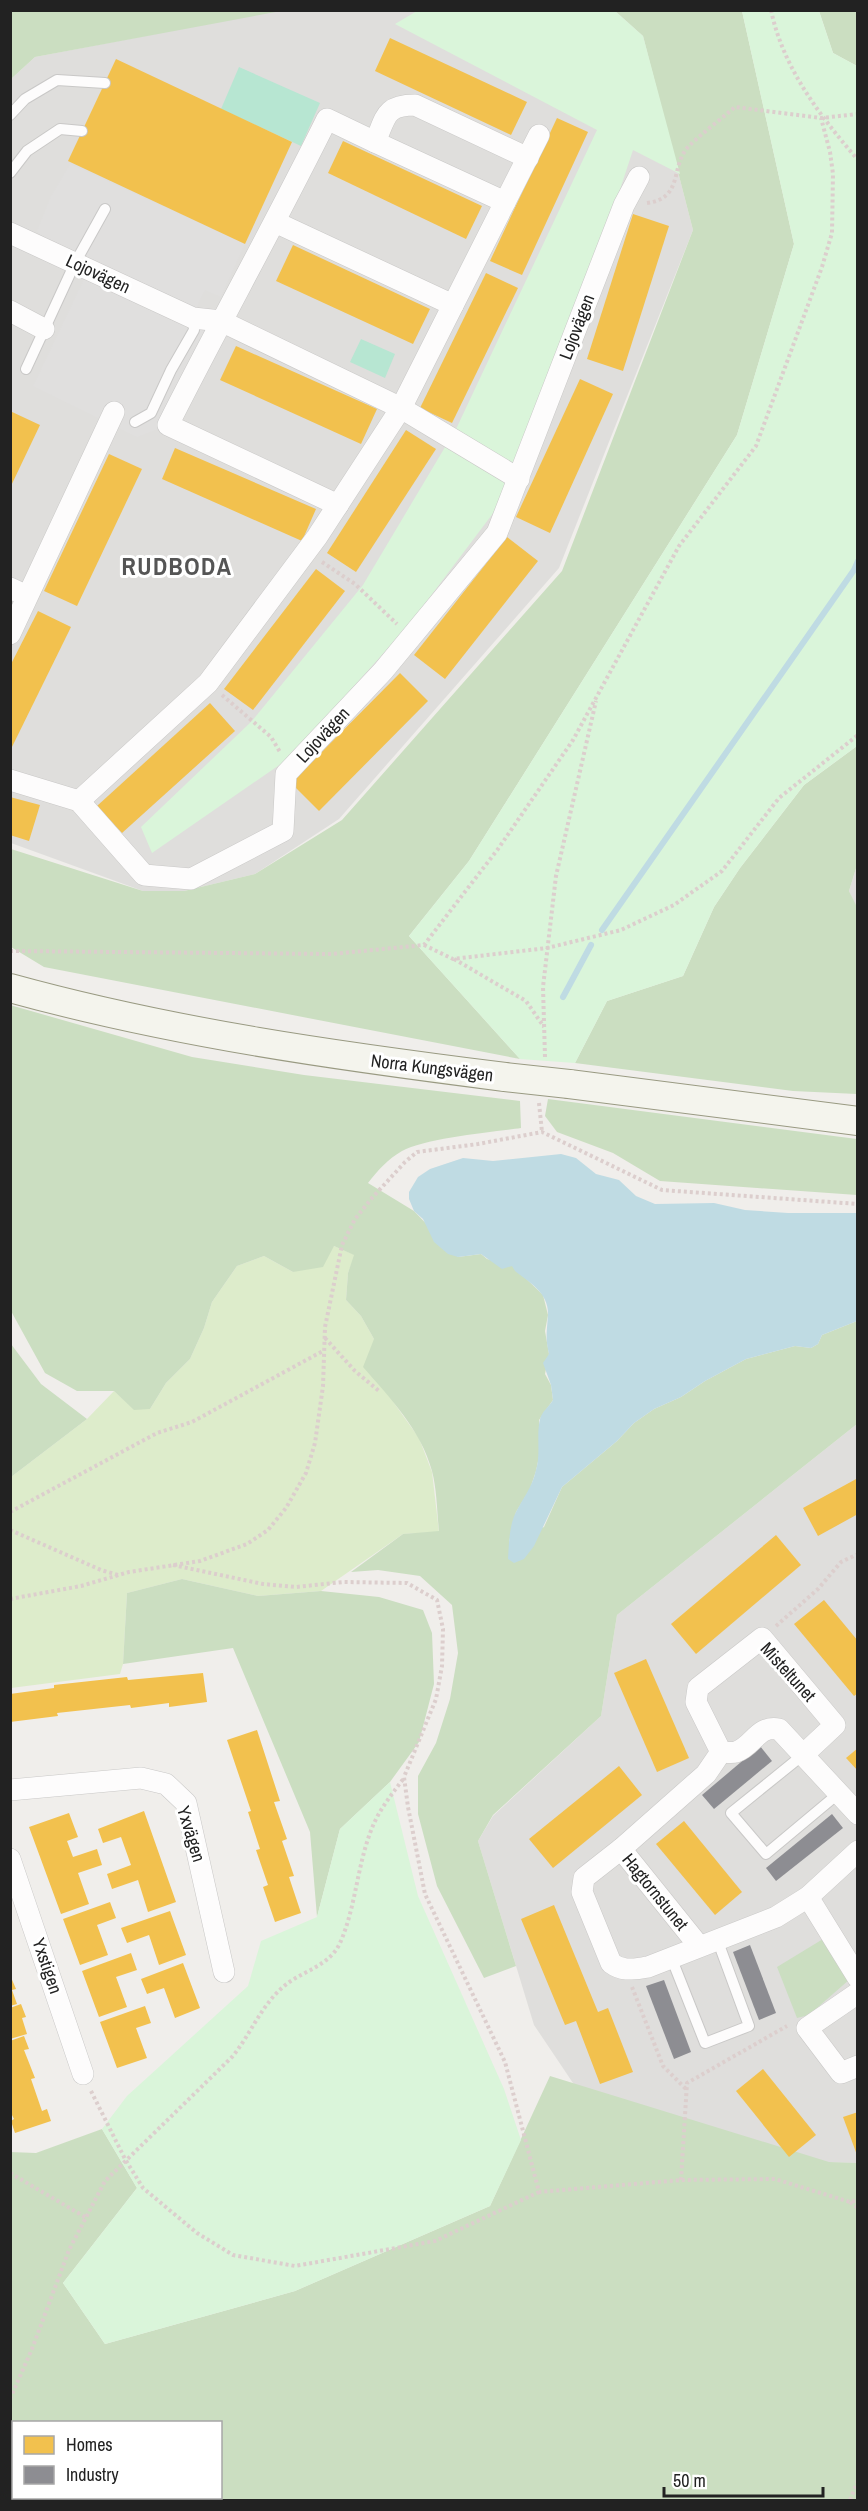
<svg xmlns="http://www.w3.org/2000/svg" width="868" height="2511" viewBox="0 0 868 2511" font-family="'Archivo Narrow',sans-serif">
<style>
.residential{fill:#dfdedc}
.grass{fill:#ddeccb}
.forest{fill:#cbdec1;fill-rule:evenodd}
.park{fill:#daf5da}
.pitch{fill:#b7e6d2}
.parking{fill:#e0dfde}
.water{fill:#bfdbe3}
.homes{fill:#f2c14e}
.industry{fill:#8d8d92}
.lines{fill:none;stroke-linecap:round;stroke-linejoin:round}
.stream{stroke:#bfdbe3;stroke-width:6}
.lane-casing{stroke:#c9c8c7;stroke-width:12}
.street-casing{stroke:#c9c8c7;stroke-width:22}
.secondary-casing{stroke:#999a82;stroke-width:30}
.path{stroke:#dccecd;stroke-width:4;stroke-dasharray:3 3;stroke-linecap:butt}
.lane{stroke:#fdfcfc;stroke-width:10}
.street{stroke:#fdfcfc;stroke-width:21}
.secondary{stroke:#f4f4ed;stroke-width:28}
.secondary-bridge-casing{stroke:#999a82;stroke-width:30;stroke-linecap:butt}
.secondary-bridge{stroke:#f4f4ed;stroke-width:28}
.labels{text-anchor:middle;stroke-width:6;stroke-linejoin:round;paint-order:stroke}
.street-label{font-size:18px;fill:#222;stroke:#fff}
.district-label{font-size:24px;font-weight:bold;letter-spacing:1.5px;fill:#555;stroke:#fff}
</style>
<rect width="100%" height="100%" fill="#f0eeeb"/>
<g class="residential">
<polygon points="274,11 615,11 643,36 693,230 559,568 339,819 255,874 184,891 143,891 11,843 11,79 35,57"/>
<polygon points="857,865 857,909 849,891"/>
<polygon points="857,1424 857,2163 812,2162 575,2086 534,2025 478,1841 493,1816 601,1716 617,1615"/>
</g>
<polygon class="grass" points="334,1246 355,1255 348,1273 346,1300 361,1316 374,1339 394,1403 419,1438 432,1472 439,1532 403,1534 321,1591 258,1596 182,1579 127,1593 123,1664 120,1674 11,1688 11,1477 87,1419 114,1391 134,1409 150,1409 166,1383 190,1359 204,1328 212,1302 237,1266 264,1256 293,1272"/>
<g class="forest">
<polygon points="11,10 281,10 281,11 35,57 11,79"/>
<polygon points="615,11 742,11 794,244 737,435 469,861 409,936 520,1059 44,967 11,947 11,849 143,891 184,891 255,874 342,820 562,571 693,230 643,36"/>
<polygon points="819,11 857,11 857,66 833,53"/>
<polygon points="857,746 857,865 849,891 858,909 857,1094 793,1091 575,1063 607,1001 683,976 714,907 740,868 804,785"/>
<path d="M10,1005L192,1057L304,1075L520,1101L521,1128C492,1132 425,1138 402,1151C388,1159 378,1170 368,1183L414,1211L458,1257L481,1254L487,1259L513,1266L543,1295L548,1315L545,1331L549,1354L545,1374L551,1385L553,1400L539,1420L540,1452L536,1471L530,1489L516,1512L509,1542L544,1527L562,1487L617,1441L634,1423L654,1409L681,1397L705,1381L746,1359L795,1346L811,1348L818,1344L822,1335L857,1321V1424L617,1615L601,1716L493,1815L478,1841L516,1966L484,1978L437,1886L418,1814V1776L436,1743L450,1699L458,1653L452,1605L420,1576L378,1570L351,1572L403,1534L439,1531C437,1512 437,1490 432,1471C421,1430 390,1398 363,1367L374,1339L361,1316L346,1300L348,1273L354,1255L334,1246L323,1267L293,1272L264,1256L237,1266L212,1302L204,1328L190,1359L166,1383L150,1409L134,1410L114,1391H77L45,1373L11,1311Z"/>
<polygon points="548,1099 857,1139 857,1195 660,1181 613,1153 557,1132 545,1116"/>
<polygon points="11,1344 41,1384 87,1419 11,1477"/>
<polygon points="182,1579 258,1596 321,1591 379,1597 423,1610 432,1633 434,1684 419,1742 390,1782 340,1829 317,1917 310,1832 233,1648 123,1664 127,1593"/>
<polygon points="823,1939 850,1979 809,2015 797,2018 777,1967"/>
<path d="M550,2076L829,2162L857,2163V2500H11L10,2152L36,2153L102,2129L137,2188L63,2283L105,2344L295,2291L490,2206ZM14,2422H220V2498H14Z"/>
</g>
<g class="park">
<polygon points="417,11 615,11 643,36 680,174 633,150 598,256 500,504 408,626 288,759 152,853 141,827 252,721 363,585 457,427 597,130 395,24"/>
<polygon points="742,11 819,11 833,53 857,66 857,746 804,785 740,868 714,907 683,976 607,1001 575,1063 520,1059 409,936 469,861 737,435 794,244"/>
<polygon points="390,1782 418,1896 504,2089 521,2140 490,2206 295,2291 105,2344 63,2283 137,2188 102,2129 127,2096 248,1986 261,1941 317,1917 340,1829"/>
</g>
<g class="pitch">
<polygon points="239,67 320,103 301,146 221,109"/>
<polygon points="361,339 395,354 385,378 350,362"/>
</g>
<polygon class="parking" points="70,164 245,244 221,297 205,290 197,307 206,329 158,429 137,437 33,386 84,279 37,231 51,196"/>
<path class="water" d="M561,1154L576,1158L596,1174L619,1180L636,1196L655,1204L714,1203L745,1210L788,1213H857V1321L822,1335L818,1344L811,1348L795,1346L746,1359L705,1381L681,1397L654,1409L634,1423L617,1441L562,1487L534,1546L524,1559L514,1563L508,1559C509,1544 509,1526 516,1512C523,1498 532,1488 536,1470C541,1453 536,1436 540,1419C542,1411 549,1407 553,1400L551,1385L543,1363L549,1354C545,1338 547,1331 548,1315C549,1293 530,1283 515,1271L512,1266L502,1269L481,1254L458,1257L448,1254L434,1242L423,1219L414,1211L409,1199V1192L418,1177L430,1169L463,1158L493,1161Z"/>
<g class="homes">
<polygon points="390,38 527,102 511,135 375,71"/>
<polygon points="116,59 292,142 245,244 68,161"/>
<polygon points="557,118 588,132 522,275 490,261"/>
<polygon points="343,141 482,206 466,239 328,173"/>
<polygon points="633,214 669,226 623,371 587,359"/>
<polygon points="293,245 430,309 413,344 276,281"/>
<polygon points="486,273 518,288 452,423 420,408"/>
<polygon points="236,346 377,409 361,444 220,380"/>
<polygon points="580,379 613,394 550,533 516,517"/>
<polygon points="10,411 40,425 10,488"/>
<polygon points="406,430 436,449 356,572 327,553"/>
<polygon points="175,448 316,509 302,541 162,479"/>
<polygon points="109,454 142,469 77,606 44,591"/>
<polygon points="507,537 538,561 445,679 414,655"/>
<polygon points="316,569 345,591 253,710 224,689"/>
<polygon points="38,611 71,627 10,751 10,666"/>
<polygon points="400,673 428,701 319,811 291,783"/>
<polygon points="210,703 235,731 122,833 97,806"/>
<polygon points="10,797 40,805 29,841 10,835"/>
<polygon points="858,1478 858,1514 818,1536 803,1508"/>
<polygon points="776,1535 801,1565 696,1654 671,1624"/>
<polygon points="824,1600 858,1641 858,1693 854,1696 794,1624"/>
<polygon points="646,1659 689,1758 657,1772 614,1673"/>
<polygon points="203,1673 207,1702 169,1707 169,1703 131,1708 130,1705 57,1713 58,1716 10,1722 10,1694 54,1688 54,1685 127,1677 128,1680"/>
<polygon points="257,1730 280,1801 274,1802 287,1839 282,1841 294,1876 289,1877 301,1913 275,1922 263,1887 268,1885 256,1850 260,1849 248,1812 251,1811 227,1740"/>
<polygon points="858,1748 858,1771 846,1758"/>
<polygon points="619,1766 642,1795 553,1868 529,1839"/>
<polygon points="144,1811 176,1902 148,1912 138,1880 112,1889 107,1874 131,1865 121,1837 103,1843 98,1829"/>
<polygon points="69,1813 78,1837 67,1841 73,1857 97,1849 102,1865 78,1873 89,1904 61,1914 29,1827"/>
<polygon points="684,1821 742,1892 715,1915 656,1844"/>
<polygon points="110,1902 116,1918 97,1925 108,1955 80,1965 63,1919"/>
<polygon points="554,1905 598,2012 608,2008 633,2072 600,2084 576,2021 565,2025 521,1919"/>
<polygon points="170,1911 186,1955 159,1965 149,1935 127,1943 121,1928"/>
<polygon points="131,1953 137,1970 116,1977 127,2007 99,2017 82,1971"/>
<polygon points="183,1963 200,2008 175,2018 164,1988 147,1994 141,1979"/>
<polygon points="10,1975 16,1989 12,1990 17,2004 10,2006"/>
<polygon points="21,2004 26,2017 22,2018 27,2034 10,2039 10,2008"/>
<polygon points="145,2006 151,2023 136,2028 147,2058 117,2068 100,2022"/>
<polygon points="24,2036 29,2049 24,2050 35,2078 31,2079 42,2111 47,2109 51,2121 15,2133 11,2121 14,2119 10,2111 10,2041"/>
<polygon points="763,2069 816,2135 789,2157 736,2091"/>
<polygon points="858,2112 858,2155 857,2155 843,2117"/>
</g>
<g class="industry">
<polygon points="760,1746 772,1761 714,1809 702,1795"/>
<polygon points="832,1814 843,1828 776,1881 766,1868"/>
<polygon points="750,1945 776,2013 759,2020 733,1952"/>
<polygon points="664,1980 691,2052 674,2059 646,1986"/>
</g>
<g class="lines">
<g class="stream">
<polyline points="602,930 854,570 858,561"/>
<polyline points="563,997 591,945"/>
</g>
<defs>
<g id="lane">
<polyline points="10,115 25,99 57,80 105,83"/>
<polyline points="10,173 27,151 60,129 82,131"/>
<polyline points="26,369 75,263 105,209"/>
<polyline points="135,422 151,413 171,370 194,330 193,318"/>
<polyline points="804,1754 731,1813 766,1854 839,1793"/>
<polyline points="671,1957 705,2043 749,2026 717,1939"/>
</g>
<g id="street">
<polyline points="375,142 505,202"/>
<polyline points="275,222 453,305"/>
<polyline points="10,233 193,318 221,321 401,408 519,479"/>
<polyline points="10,311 44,329"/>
<path d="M338,505L168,425C220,322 276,222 327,119L375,142C386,118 384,105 415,105L528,158"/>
<polyline points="10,588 27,596"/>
<polyline points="10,634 114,412"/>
<polyline points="10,780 79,801 144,875 191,879 283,831 286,774 383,671 497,533 624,205 639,177"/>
<polyline points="79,801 208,683 317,537 401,408 539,135"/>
<path d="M804,1754L835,1725L762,1638L698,1688L696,1702L721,1752C725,1752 732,1753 736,1752C754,1746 757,1725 779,1729L858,1814"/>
<polyline points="10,1790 141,1778 166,1784 186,1803 224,1972"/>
<polyline points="621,1849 706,1774 721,1752"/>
<polyline points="10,1859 83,2074"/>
<polyline points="808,1897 858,1978"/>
<path d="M699,1946L621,1849L584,1878L582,1892L611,1963C623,1972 633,1969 648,1967L776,1917L808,1897L858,1851"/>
<polyline points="858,1993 807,2028 841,2073 858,2066"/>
</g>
<g id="secondary">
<path d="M10,988C173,1033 338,1056 505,1077"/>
<polyline points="569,1084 858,1121"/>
</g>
</defs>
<use href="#lane" class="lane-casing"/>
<use href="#street" class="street-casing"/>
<use href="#secondary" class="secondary-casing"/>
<g class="path">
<path d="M771,10C783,68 820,116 858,160"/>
<path d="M647,203C684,198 670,167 688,147C702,133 720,120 735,107L821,118L858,114"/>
<polyline points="322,562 355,584 397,624"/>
<polyline points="222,695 271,737 280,752"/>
<polyline points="424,945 453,959 547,948 621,930 674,905 722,871 779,798 858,735"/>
<polyline points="10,951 332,954 424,945 498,849 573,740 679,546 756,446 822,267 832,233 833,174 830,152 821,118"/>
<polyline points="454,959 526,1001 544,1027"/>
<polyline points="545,1057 543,987 556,876 596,701"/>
<polyline points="539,1103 542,1132"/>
<polyline points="325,1338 355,1371 379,1391"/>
<polyline points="10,1512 157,1433 192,1422 323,1351"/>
<polyline points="10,1530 101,1570 118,1575"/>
<polyline points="173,1565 263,1584 296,1587 343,1582 407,1583 437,1600 443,1629 442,1666 436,1699 404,1777 408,1807 425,1894 505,2062 539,2192 681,2180 775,2179 850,2202 858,2200"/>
<polyline points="10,1599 81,1586 129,1572 200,1561 247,1544 268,1530 286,1508 306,1473 315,1443 323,1386 325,1327 342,1245 355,1219 372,1198 405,1162 417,1152 478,1144 542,1132 662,1190 858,1204"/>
<polyline points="776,1626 818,1589 841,1562 858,1554"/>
<polyline points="632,1987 663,2066 686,2089"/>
<polyline points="91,2091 125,2159 143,2188 197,2233 233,2255 295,2266 435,2241 539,2192"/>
<polyline points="10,2173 85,2217"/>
<polyline points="681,2180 687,2083 787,2026"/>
<polyline points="850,2202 858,2208"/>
<path d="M10,2399L32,2349L69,2250L105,2181L232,2057C251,2034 260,2007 283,1987C301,1971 329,1967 340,1943C356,1907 357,1865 372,1828C379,1810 392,1794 404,1778"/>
<polyline points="850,2500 858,2480"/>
</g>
<use href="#lane" class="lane"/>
<use href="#street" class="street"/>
<use href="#secondary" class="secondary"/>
<defs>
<polyline id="secondary-bridge" points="505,1077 569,1084"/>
</defs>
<use href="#secondary-bridge" class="secondary-bridge-casing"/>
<use href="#secondary-bridge" class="secondary-bridge"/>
</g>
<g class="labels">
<g class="street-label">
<text transform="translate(98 274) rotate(25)" y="6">Lojovägen</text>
<text transform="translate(577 327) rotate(-69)" y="6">Lojovägen</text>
<text transform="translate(323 735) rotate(-47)" y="6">Lojovägen</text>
<text transform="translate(432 1068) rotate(7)" y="6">Norra Kungsvägen</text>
<text transform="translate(788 1672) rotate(48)" y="6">Misteltunet</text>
<text transform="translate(191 1834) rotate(73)" y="6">Yxvägen</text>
<text transform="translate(655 1892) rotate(51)" y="6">Hagtornstunet</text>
<text transform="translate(47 1966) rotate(71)" y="6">Yxstigen</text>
</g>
<g class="district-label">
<text x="177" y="575">RUDBODA</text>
</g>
</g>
<rect width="868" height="2511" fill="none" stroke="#222222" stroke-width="24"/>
<rect x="12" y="2421" width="210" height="78" fill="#ffffff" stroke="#a7a7a7" stroke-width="1.5"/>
<rect x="24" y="2436" width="30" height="18" fill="#f2c14e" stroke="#a7a7a7" stroke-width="1.5"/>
<text x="66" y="2451" font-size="18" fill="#222222">Homes</text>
<rect x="24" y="2466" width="30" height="18" fill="#8d8d92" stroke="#a7a7a7" stroke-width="1.5"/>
<text x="66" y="2481" font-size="18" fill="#222222">Industry</text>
<path d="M664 2487v9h159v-9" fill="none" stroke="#222222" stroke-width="3"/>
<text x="673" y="2487" font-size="18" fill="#222222" stroke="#ffffff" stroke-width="4.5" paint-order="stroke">50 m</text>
</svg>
